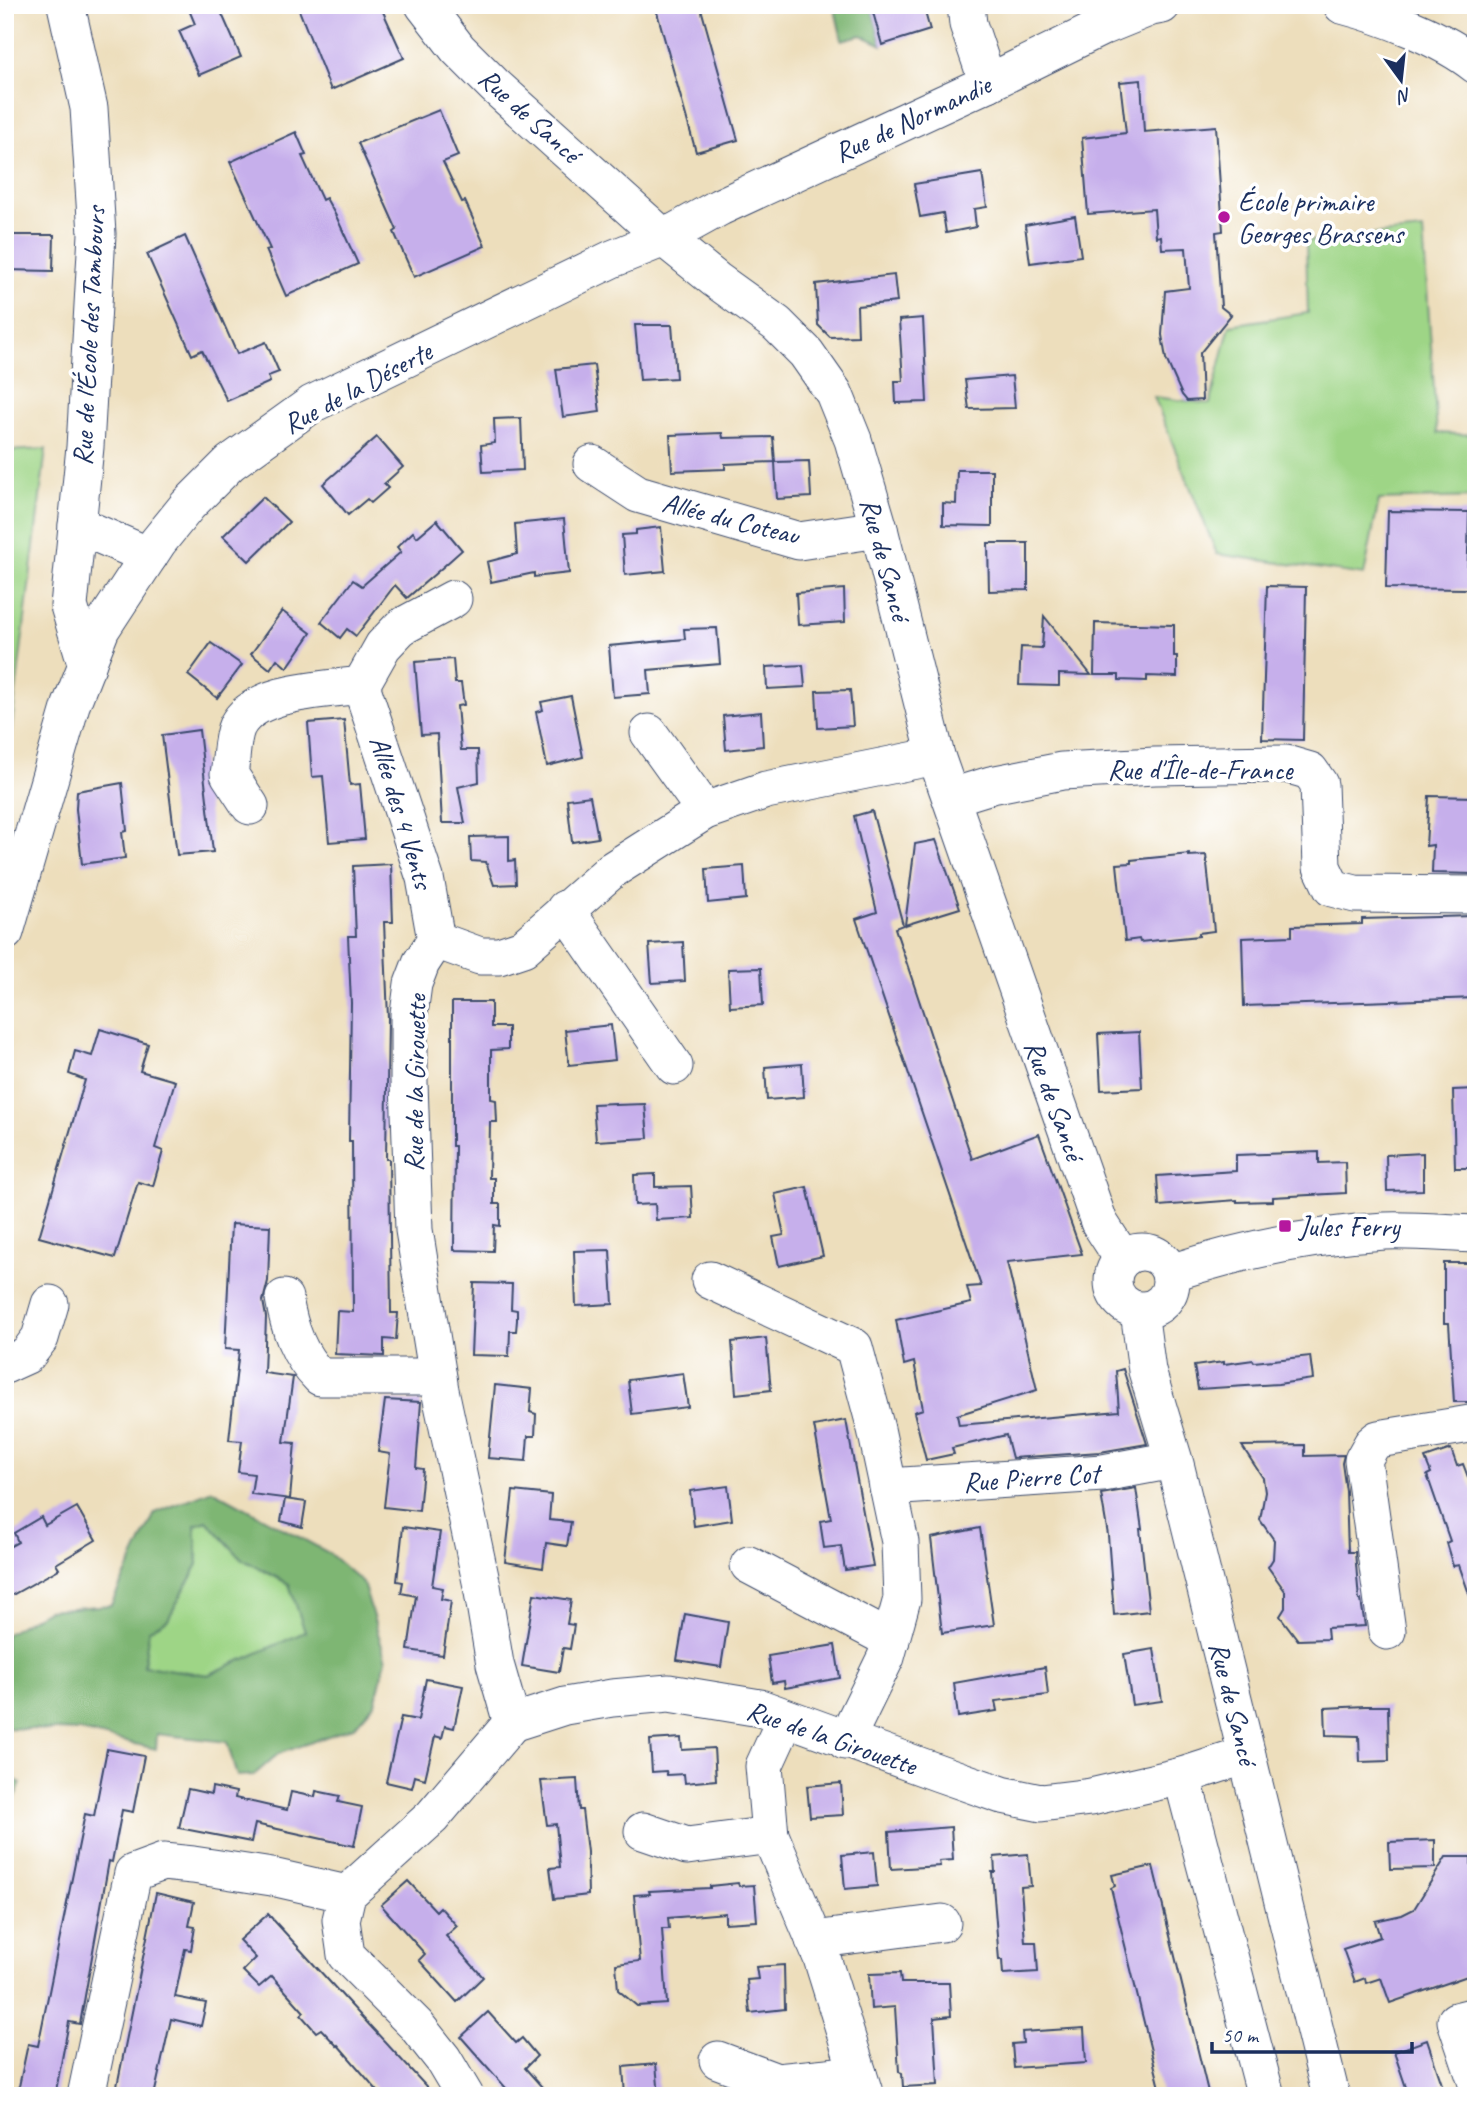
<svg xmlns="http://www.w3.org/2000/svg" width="1481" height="2101" viewBox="0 0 1481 2101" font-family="Caveat,sans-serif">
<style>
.green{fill:#9ed586;stroke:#5c8272;stroke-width:2}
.forest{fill:#7eb673;stroke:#4c7268;stroke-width:2;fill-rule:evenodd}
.building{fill:#c6afeb}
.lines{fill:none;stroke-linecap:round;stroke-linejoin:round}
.minor-casing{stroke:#3a496c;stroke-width:39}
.minor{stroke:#fff;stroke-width:37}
.poi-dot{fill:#b5179e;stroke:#fff;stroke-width:2.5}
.labels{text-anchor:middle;stroke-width:7;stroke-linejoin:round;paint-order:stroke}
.street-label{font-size:28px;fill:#1b2f5e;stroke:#fff}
.poi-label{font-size:28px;fill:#1b2f5e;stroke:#fff;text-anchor:start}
</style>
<rect width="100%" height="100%" fill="#fff"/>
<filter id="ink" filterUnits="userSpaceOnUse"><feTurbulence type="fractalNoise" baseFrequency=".0143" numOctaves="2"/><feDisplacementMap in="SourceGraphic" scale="14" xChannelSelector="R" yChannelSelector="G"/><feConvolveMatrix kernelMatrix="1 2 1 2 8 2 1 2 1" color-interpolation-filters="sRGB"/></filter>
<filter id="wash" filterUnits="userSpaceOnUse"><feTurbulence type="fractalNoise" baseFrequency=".00686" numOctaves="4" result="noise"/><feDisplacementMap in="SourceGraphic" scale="28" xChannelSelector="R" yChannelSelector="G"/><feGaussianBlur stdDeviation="1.57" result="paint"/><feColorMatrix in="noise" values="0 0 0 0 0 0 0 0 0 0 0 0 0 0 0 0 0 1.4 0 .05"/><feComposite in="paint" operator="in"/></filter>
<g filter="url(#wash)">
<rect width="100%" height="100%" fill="#eddebc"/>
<g class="green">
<polygon points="1423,230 1437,433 1476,435 1476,497 1379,500 1364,575 1217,554 1154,397 1210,404 1230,325 1308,313 1306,241"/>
<polygon points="46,449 9,748 5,748 5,451"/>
<polygon points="207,1521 242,1559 289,1584 306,1632 208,1675 143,1666 149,1629 168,1619 198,1564 195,1525"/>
</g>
<g class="forest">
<polygon points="834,5 871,5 882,45 861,35 842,40"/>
<path d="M212,1490L329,1553L363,1583L386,1660L375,1703L354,1727L278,1754L254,1775L237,1776L227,1742L157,1734L156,1749L80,1731L5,1728V1635L47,1610L111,1605L155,1513ZM207,1521L242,1559L289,1584L305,1632L208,1675L144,1666L149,1630L168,1619L198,1564L195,1525Z"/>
<polygon points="5,1774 21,1783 12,1806 5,1810"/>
</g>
<g id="blocks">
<g class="building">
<polygon points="187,5 218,5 241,57 199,75 179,31 195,24"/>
<polygon points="297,5 380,5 404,58 331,90"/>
<polygon points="655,5 700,5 738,140 696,152"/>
<polygon points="871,5 923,5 930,30 882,45"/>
<polygon points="1141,80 1144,132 1216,126 1223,231 1216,232 1221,307 1231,315 1200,353 1202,400 1187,401 1182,395 1166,359 1162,335 1165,291 1189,288 1186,248 1162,249 1161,236 1156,237 1154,209 1088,214 1082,138 1126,133 1120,82"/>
<polygon points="439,110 458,156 443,162 462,202 465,201 485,246 414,277 394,232 397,230 358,143"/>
<polygon points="296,132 306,155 302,156 322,200 326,198 337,218 358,264 286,296 266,250 270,249 230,162"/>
<polygon points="982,173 987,207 974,209 976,227 946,233 943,213 920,217 914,184"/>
<polygon points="1075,216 1081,256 1030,263 1025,225"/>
<polygon points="5,235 54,235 53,271 5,270"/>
<polygon points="185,236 237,354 266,342 279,372 268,376 270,382 227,401 202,350 192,355 147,254"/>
<polygon points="894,275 897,302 857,306 858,336 830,337 818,325 816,284"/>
<polygon points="923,318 927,402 896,403 895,381 903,381 899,320"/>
<polygon points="635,325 672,325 676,378 640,380"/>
<polygon points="594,365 600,412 563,417 556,369"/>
<polygon points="1012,376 1015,408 969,409 965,380"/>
<polygon points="521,418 523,470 483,472 481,445 495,443 494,419"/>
<polygon points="722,433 723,438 773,437 775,462 725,464 725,469 672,471 670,435"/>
<polygon points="377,437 403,467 384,484 388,488 371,503 367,499 348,515 323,484"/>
<polygon points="809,461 811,497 777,499 775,462"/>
<polygon points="957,470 992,470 992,526 943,525 943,503 956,504"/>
<polygon points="263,497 289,522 249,561 223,536"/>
<polygon points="1388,511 1469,512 1467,589 1386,588"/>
<polygon points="564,519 569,573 534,577 534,573 491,582 487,562 517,554 515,524"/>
<polygon points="437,520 462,550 444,566 407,598 395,585 356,636 347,629 340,638 321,622 353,580 362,586 401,552 397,547 413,532 417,537"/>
<polygon points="661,527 665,571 625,575 622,535 636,534 636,530"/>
<polygon points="988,543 1028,543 1028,590 989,591"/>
<polygon points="1267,586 1306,587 1303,740 1262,739"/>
<polygon points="844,589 845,622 798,625 796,593"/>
<polygon points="282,611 311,633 287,668 277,659 270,669 251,654"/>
<polygon points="1044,616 1091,675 1059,674 1059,686 1019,685 1021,647 1042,648"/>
<polygon points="1095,623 1174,625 1174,656 1177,656 1177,677 1147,676 1147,681 1119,680 1119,675 1094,675"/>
<polygon points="717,628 720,664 648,670 650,694 613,697 609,646 685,639 684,629"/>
<polygon points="211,643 242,665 217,698 188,675"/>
<polygon points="453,659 455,683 461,683 464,705 457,706 461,750 478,750 479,782 458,787 465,823 442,823 437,734 421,735 415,662"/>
<polygon points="803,665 805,687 767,689 766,667"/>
<polygon points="850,690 853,726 818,728 816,691"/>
<polygon points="571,696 583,757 547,766 536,712 543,710 541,702"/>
<polygon points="761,712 763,746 726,750 723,716"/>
<polygon points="344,720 350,785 360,784 365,839 329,842 323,776 312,777 308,723"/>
<polygon points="199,730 213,852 177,855 162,735"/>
<polygon points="122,783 127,831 122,832 125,858 82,864 76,809 77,791"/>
<polygon points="590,796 598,838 572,842 567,799"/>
<polygon points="1429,796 1476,797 1476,874 1432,873 1433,845 1426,846"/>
<polygon points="872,811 903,925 895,928 972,1159 1039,1134 1082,1254 1007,1262 1037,1390 957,1415 959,1425 1119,1411 1116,1371 1123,1369 1147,1444 1100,1452 1012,1458 1006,1435 952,1448 954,1454 926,1460 914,1412 923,1409 914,1362 904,1365 896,1320 971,1303 967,1287 981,1286 856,919 877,912 854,816"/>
<polygon points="509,836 509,861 515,860 516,884 494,885 486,862 471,861 470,837"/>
<polygon points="936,840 960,908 905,925 915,844"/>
<polygon points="1189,854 1189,856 1206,855 1214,931 1199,933 1199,936 1140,942 1139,939 1125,941 1117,864 1131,863 1131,860"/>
<polygon points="391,864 393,922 384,922 388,1018 386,1159 389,1159 391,1313 398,1313 396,1340 384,1339 384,1356 335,1354 337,1311 353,1312 352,1141 349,1141 351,1003 348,936 356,936 353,866"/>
<polygon points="744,866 746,899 708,903 706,869"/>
<polygon points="1474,916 1476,998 1244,1006 1242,938 1292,936 1292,926 1362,924 1362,919"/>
<polygon points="683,942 685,981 652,983 649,944"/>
<polygon points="761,968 763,1005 730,1007 728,969"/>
<polygon points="452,1002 491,1002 491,1027 508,1027 508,1049 491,1050 491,1099 496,1100 497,1122 490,1122 489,1178 494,1178 494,1204 500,1204 500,1226 494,1225 493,1251 454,1250 455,1146 452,1146"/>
<polygon points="611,1025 615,1060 569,1065 565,1030"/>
<polygon points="100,1029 148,1044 140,1071 175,1081 155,1148 163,1151 153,1186 138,1182 115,1258 39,1237 85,1080 69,1074 75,1051 92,1056"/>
<polygon points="1139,1032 1142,1088 1101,1090 1098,1034"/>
<polygon points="802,1064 804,1097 767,1100 765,1067"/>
<polygon points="1476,1089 1476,1168 1455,1168 1453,1090"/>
<polygon points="615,1103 615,1105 645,1104 648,1138 596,1141 593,1104"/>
<polygon points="1319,1152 1319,1163 1345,1162 1346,1193 1273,1197 1273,1201 1237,1202 1237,1200 1159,1206 1157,1176 1236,1171 1236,1155"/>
<polygon points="1423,1153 1423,1190 1387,1191 1386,1155"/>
<polygon points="655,1174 655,1187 691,1186 693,1218 656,1220 655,1204 635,1205 634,1175"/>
<polygon points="807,1187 823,1256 779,1266 773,1237 784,1235 775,1194"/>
<polygon points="231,1224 270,1226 268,1281 263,1301 266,1317 264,1373 293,1377 284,1442 295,1443 290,1499 251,1494 254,1474 238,1472 242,1441 229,1440 239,1350 225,1349"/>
<polygon points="610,1250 613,1304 576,1306 574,1251"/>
<polygon points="1444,1263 1469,1263 1469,1286 1472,1287 1475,1316 1476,1402 1454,1402 1449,1323 1444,1323"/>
<polygon points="474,1283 512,1284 511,1309 517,1310 517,1320 516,1331 510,1331 509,1356 471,1355"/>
<polygon points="766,1338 771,1390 736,1394 732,1342"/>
<polygon points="1310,1356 1313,1379 1278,1384 1198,1389 1194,1366 1224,1362 1224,1364 1253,1360 1254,1362"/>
<polygon points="683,1373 688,1407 632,1414 628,1380"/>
<polygon points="495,1385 532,1389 530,1412 536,1414 535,1436 528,1436 526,1461 488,1458"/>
<polygon points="385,1400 421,1402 416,1468 423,1469 419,1511 384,1507 390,1454 378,1452"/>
<polygon points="846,1420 873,1566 845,1570 841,1546 824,1548 820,1521 831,1519 814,1426"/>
<polygon points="1305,1445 1305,1456 1344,1455 1342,1463 1346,1491 1348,1552 1355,1552 1359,1600 1361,1600 1365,1626 1327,1628 1328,1639 1298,1640 1280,1616 1285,1608 1285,1591 1268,1567 1273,1559 1274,1540 1260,1520 1265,1492 1263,1478 1242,1446"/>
<polygon points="1451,1449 1457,1466 1463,1464 1476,1498 1476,1604 1473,1605 1459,1565 1453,1566 1446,1543 1450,1541 1427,1475 1431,1473 1425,1458"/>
<polygon points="728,1486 732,1520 694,1526 690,1491"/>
<polygon points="1136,1488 1142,1529 1140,1529 1149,1611 1114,1615 1108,1535 1101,1494"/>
<polygon points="513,1491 551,1495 549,1520 571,1522 567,1546 546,1543 543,1568 505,1562"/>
<polygon points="285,1499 306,1502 302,1527 281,1521"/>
<polygon points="77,1507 96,1540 56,1564 59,1569 5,1599 5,1549 18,1542 14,1533 41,1517 45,1525"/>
<polygon points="403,1527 440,1532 432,1586 443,1588 441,1599 451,1601 443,1655 408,1650 416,1596 401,1593 403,1582 397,1581"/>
<polygon points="980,1528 994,1625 942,1633 931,1538"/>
<polygon points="534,1594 571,1600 567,1624 574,1625 570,1649 563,1648 559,1672 522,1666"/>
<polygon points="685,1614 728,1622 721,1667 677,1660"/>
<polygon points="835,1645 840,1678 785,1688 784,1681 772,1683 768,1656"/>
<polygon points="1154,1649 1162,1701 1132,1705 1124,1654"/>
<polygon points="1045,1667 1048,1695 995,1701 997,1711 958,1717 954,1683"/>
<polygon points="426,1679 463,1686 454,1728 445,1726 442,1738 435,1736 425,1779 415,1776 412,1788 386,1782 401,1717 418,1720"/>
<polygon points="1365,1706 1388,1706 1389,1761 1360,1762 1359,1736 1326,1735 1325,1708"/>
<polygon points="681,1738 682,1750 714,1748 716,1780 685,1783 684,1774 667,1775 666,1771 652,1772 650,1740"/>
<polygon points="107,1749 144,1756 133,1812 122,1810 112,1862 109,1861 80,2024 69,2022 55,2096 17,2096 28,2044 38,2046 85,1814 94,1816"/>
<polygon points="577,1779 579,1810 582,1810 587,1852 588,1895 554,1899 550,1868 560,1867 556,1824 547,1825 541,1781"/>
<polygon points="841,1783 843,1815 810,1817 807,1786"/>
<polygon points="212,1787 236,1792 235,1798 287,1810 291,1792 315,1797 316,1791 340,1796 338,1802 362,1807 354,1846 255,1824 251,1842 179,1828 188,1789 211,1794"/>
<polygon points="951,1827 953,1860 939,1861 940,1866 891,1869 889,1832"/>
<polygon points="1435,1840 1435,1868 1390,1869 1389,1842"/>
<polygon points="874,1852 877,1886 845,1889 842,1855"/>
<polygon points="1028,1854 1031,1886 1021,1887 1025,1942 1036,1942 1038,1972 1003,1974 1002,1960 999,1960 992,1872 995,1872 994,1857"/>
<polygon points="1446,1857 1471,1857 1471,1903 1476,1902 1476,1973 1390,2003 1381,1978 1366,1983 1365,1978 1355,1982 1343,1949 1380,1937 1375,1921 1402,1915 1414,1909"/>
<polygon points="1153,1866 1209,2096 1162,2096 1111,1888 1115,1886 1112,1875"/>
<polygon points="408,1881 436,1911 440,1907 457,1926 446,1936 483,1977 457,2002 419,1960 425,1954 381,1905"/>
<polygon points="738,1883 739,1886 754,1885 757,1921 725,1923 725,1913 668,1918 669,1929 662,1929 667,2004 637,2006 618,1990 616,1964 640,1961 634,1895 650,1894 649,1891 710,1888 710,1886"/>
<polygon points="156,1893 194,1902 189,1926 195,1927 193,1939 191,1950 185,1949 175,1997 206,2003 201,2026 171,2019 154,2096 115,2096"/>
<polygon points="268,1914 349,2003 435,2096 382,2096 338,2045 337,2046 321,2029 316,2032 301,2015 304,2012 272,1976 259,1987 243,1971 256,1958 239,1940"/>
<polygon points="784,1965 785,2009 750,2013 747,1980 758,1979 756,1967"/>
<polygon points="900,1973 901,1983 949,1983 951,2016 934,2018 938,2085 903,2087 902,2073 899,2072 895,2007 871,2009 869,1974"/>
<polygon points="488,2012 516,2043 522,2038 537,2056 525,2068 550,2096 513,2096 461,2037"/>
<polygon points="1084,2028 1086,2063 1014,2068 1012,2044 1023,2043 1022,2032"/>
<polygon points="1427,2040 1435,2064 1446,2096 1409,2096 1394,2052"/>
<polygon points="656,2064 659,2096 625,2096 623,2067"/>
</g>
</g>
</g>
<g filter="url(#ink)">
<use href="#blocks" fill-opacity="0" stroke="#3a496c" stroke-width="2"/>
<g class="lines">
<defs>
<g id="minor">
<polyline points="66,5 89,108 97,234 85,447 69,606 87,666"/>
<polyline points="424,5 458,49 495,86 664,238 716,280 777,324 806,353 834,393 853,440 879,529 936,756 1099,1222 1123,1259"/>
<polyline points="966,5 968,24 988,83"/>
<path d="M1342,5C1384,16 1442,38 1476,65"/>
<polyline points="592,464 638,494 799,541 879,529"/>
<polyline points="77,525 149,556"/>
<polyline points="361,685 383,646 401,627 453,599"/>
<polyline points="649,733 705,811"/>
<polyline points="936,756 766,790 705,811 612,870 523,948 499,956 480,956 436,940 421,963 413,984 409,1014 409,1082 414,1230 440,1390 482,1586 495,1664 512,1723 565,1706 612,1698 669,1693 760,1708 939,1773 1002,1795 1041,1803 1091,1797 1182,1776 1247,1755"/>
<polyline points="952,797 991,785 1062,771 1155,766 1286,764 1310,771 1319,784 1322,867 1332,888 1355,894 1476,895"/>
<path d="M250,806L229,774C232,760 231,739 237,726C256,690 325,690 361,685L425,878L436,940"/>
<polyline points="565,909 674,1066"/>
<polyline points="5,932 71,705 101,629 158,542 188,505 230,463 312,404 612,259 664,238 720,207 988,83 1102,27 1151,7 1162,5"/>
<circle cx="1142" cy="1281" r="29"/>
<path d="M1170,1273C1238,1251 1313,1235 1385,1231C1415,1230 1446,1233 1476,1234"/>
<polyline points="710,1280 854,1347 876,1429 900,1542 902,1599 886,1657 845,1741"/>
<path d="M284,1298C289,1328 298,1355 320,1377H438"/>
<polyline points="1139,1311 1147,1371 1175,1464 1331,2096"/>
<polyline points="5,1365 27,1355 40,1338 50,1304"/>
<polyline points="888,1487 1103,1473 1173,1460"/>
<polyline points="749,1565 891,1640"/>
<polyline points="1387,1631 1363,1460 1372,1444 1378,1439 1476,1423"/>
<polyline points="786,1718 764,1766 770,1835 822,1958 865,2096"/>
<polyline points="1182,1776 1266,2096"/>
<polyline points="643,1831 687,1846 770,1835"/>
<polyline points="814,1940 942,1923"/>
<polyline points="1476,2016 1456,2021 1476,2080"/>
<polyline points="718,2060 777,2082 858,2074"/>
<polyline points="86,2096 133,1873 163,1862 193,1865 272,1877 347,1894"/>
<polyline points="465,2096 443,2059 416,2025 346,1955 341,1920 347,1894 432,1817 512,1723"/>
</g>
</defs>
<use href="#minor" class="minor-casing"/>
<use href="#minor" class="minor"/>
</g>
</g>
<g class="poi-dot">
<circle cx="1224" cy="217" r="7"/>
<rect x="1278" y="1219" width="14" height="14" rx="3.5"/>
</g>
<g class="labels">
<g class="street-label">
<text transform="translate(530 115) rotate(42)" y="10">Rue de Sancé</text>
<text transform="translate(912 118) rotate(-25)" y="10">Rue de Normandie</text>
<text transform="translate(88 336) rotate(-87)" y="10">Rue de l'École des Tambours</text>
<text transform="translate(357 387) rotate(-28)" y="10">Rue de la Déserte</text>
<text transform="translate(731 518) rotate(14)" y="10">Allée du Coteau</text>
<text transform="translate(886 559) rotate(75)" y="10">Rue de Sancé</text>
<text x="1200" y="779">Rue d'Île-de-France</text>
<text transform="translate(402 812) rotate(73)" y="10">Allée des 4 Vents</text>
<text transform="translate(414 1083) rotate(-89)" y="10">Rue de la Girouette</text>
<text transform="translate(1055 1100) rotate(70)" y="10">Rue de Sancé</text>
<text transform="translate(1031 1477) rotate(-4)" y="10">Rue Pierre Cot</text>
<text transform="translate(1234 1703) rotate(76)" y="10">Rue de Sancé</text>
<text transform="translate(832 1737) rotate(19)" y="10">Rue de la Girouette</text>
</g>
<g class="poi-label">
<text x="1238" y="211">École primaire<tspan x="1238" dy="32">Georges Brassens</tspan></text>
<text x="1299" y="1236">Jules Ferry</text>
</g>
</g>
<rect width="1481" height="2101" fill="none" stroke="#fff" stroke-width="28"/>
<g transform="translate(1401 80) rotate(165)" stroke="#ffffff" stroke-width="5" paint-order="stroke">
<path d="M0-5L12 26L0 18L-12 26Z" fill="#1b2f5e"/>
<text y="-10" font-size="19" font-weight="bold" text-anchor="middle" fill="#1b2f5e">N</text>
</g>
<path d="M1212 2042v10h200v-10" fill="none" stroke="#1b2f5e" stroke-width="3.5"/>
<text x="1222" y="2042" font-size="21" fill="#1b2f5e" stroke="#ffffff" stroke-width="5" paint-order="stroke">50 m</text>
</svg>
